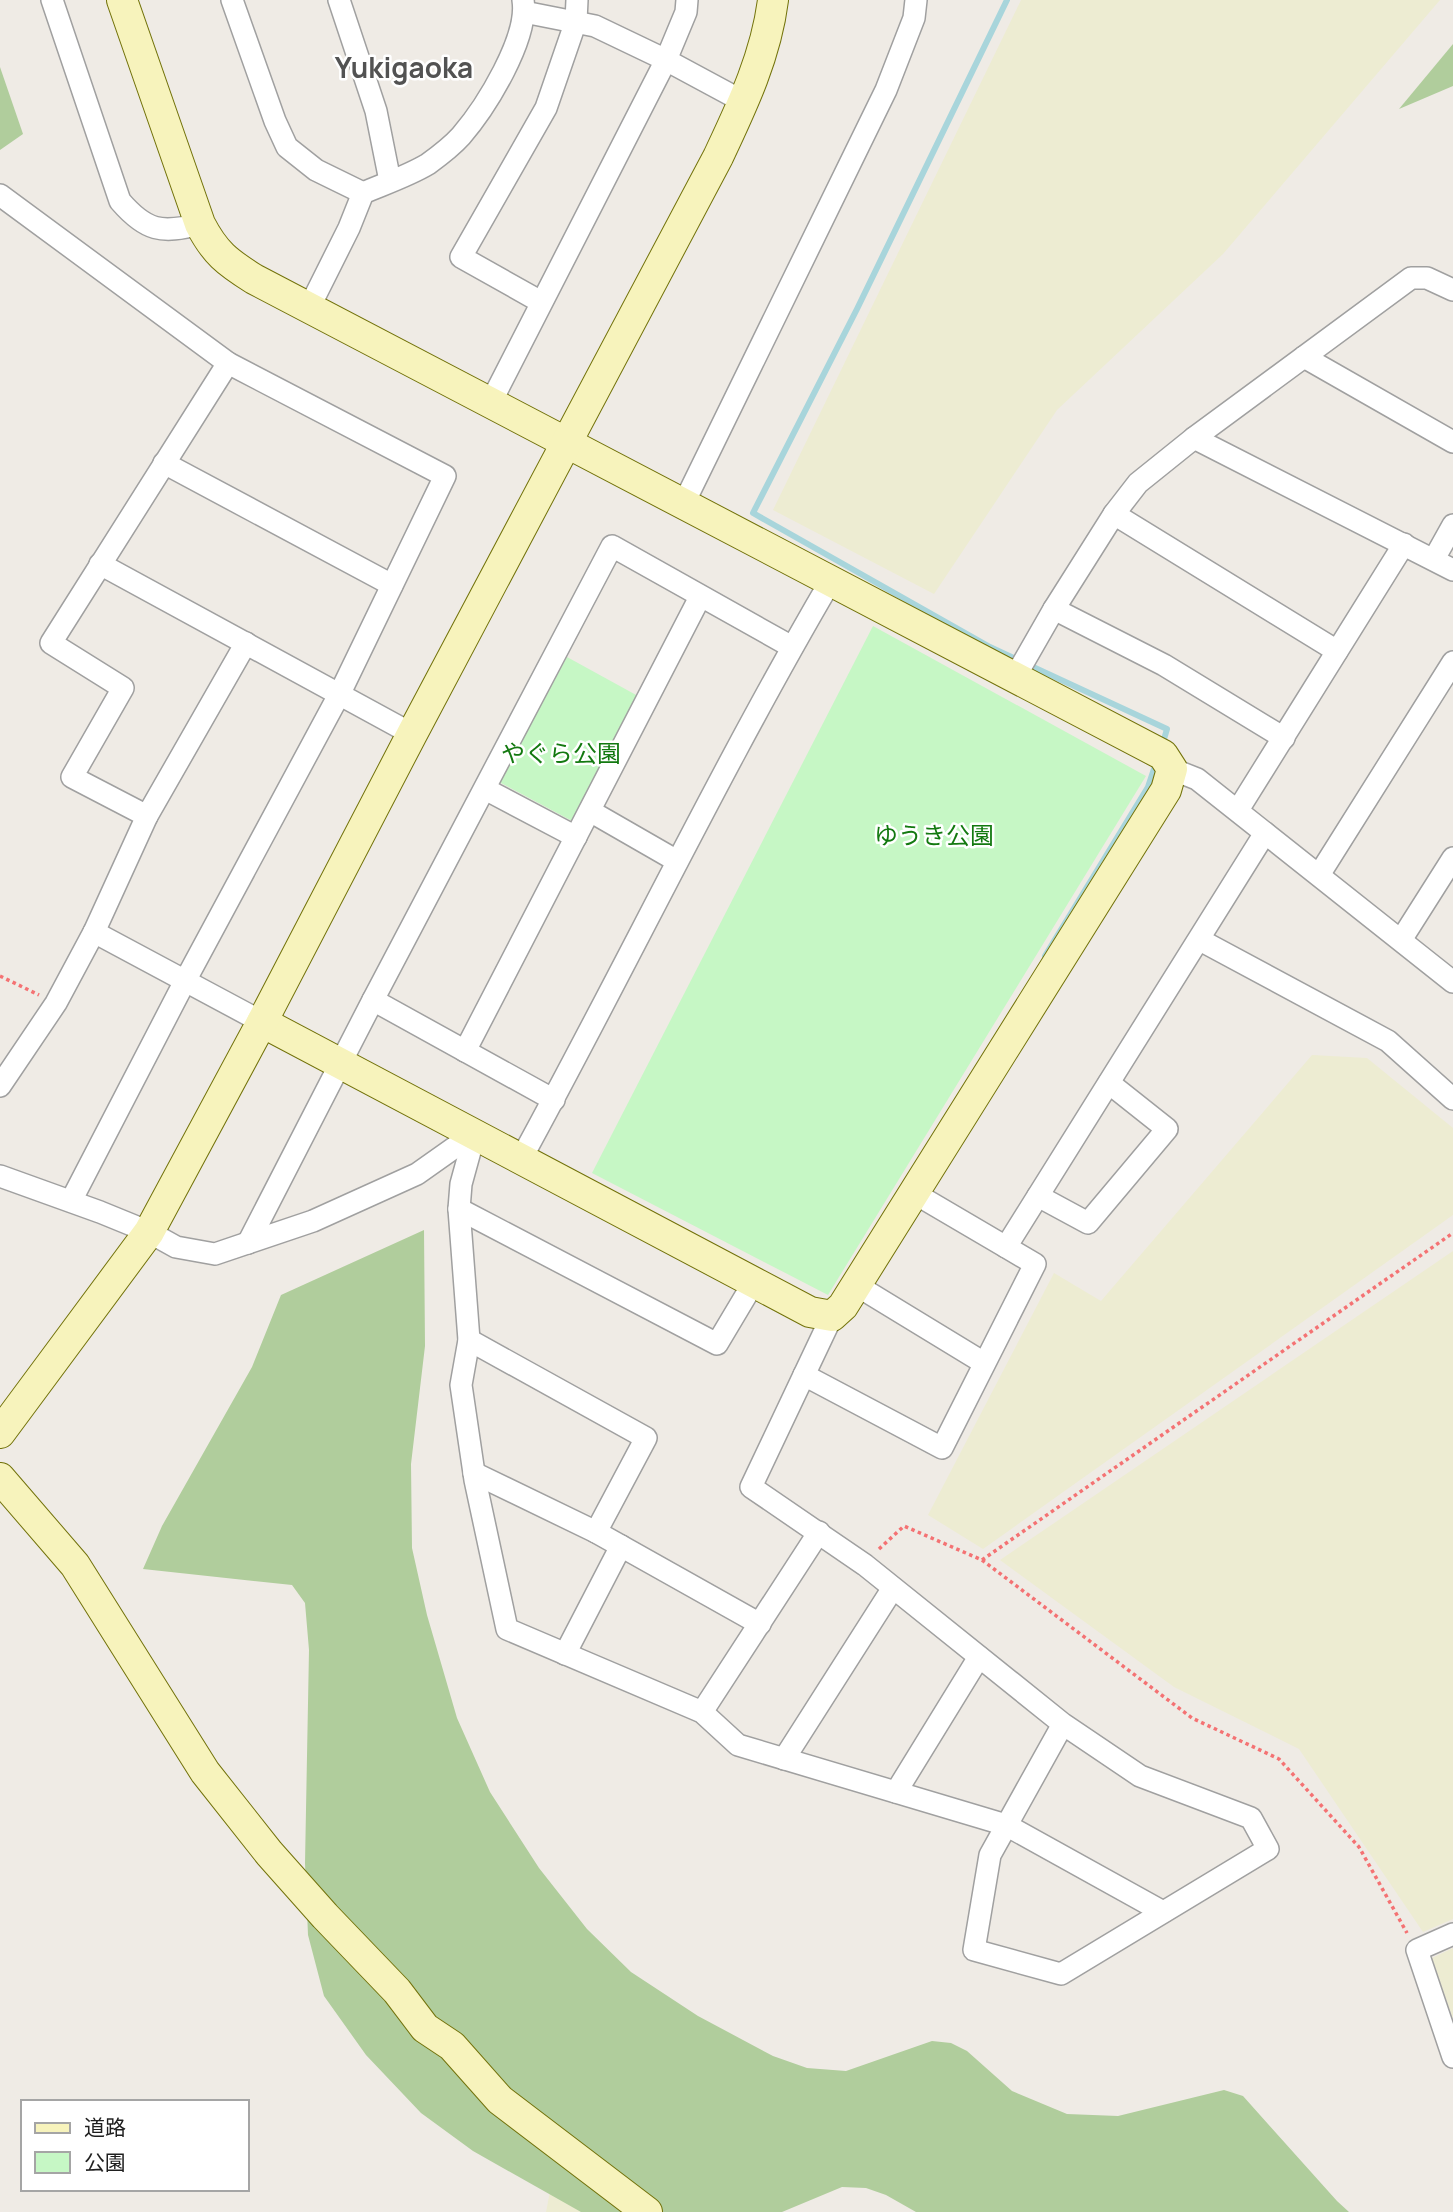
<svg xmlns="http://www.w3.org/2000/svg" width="1453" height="2212" viewBox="0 0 1453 2212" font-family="Manrope,'Noto Sans JP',sans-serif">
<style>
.farmland{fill:#edecd2}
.forest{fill:#b0cd9c}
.park{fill:#c6f7c5}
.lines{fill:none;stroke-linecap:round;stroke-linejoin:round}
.stream{stroke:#a8d5db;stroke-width:6}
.street-casing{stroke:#a0a0a0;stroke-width:24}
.secondary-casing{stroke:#72720a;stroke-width:32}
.path{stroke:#f47273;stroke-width:3.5;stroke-dasharray:3.5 3.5;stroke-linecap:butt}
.street{stroke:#fff;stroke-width:21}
.secondary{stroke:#f7f3bc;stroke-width:30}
.labels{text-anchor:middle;stroke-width:5;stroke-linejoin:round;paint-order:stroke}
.park-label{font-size:24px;fill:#137910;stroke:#fff}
.quarter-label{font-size:28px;font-weight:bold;fill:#525252;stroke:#fff}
</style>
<rect width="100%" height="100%" fill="#efebe5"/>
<g class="farmland">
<polygon points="1021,0 1440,0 1223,254 1057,410 934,594 773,510"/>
<polygon points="1312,1055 1367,1058 1453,1128 1453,1215 983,1549 928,1515 1054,1273 1101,1301"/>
<polygon points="1453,1251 1453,1919 1423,1932 1299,1749 1174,1687 1000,1560"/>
<polygon points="1453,1948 1453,2019 1432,1958"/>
<polygon points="554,2171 615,2212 546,2212"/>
</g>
<g class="forest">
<polygon points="1453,44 1453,86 1399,109"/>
<polygon points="0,67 23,134 0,150"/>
<polygon points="424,1230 425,1346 411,1464 412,1548 427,1615 457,1718 490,1792 539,1868 587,1929 631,1972 698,2016 773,2056 807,2068 846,2071 932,2041 951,2043 967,2051 1012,2091 1067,2114 1118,2116 1224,2090 1243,2096 1337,2201 1349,2212 916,2212 886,2195 866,2188 842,2187 782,2212 581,2212 473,2151 421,2113 366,2055 324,1996 308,1935 305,1863 309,1650 305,1603 292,1585 143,1569 162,1526 252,1367 281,1295"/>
</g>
<g class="park">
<polygon points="873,626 1146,776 828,1295 592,1173"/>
<polygon points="567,657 638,696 574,822 499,782"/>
</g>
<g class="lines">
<g class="stream">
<polyline points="1007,0 857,309 753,513 990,647 1167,729 1162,746"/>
<polyline points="1045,956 1148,787 1156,763"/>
</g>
<defs>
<g id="street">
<path d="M52,0L120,201C146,231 161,234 200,224"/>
<polyline points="232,0 275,121 287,147 316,170 363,193"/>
<polyline points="339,0 376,111 390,181"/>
<polyline points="524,12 595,26 666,60 744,102"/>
<polyline points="0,195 228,363 445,476 340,693 185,981 71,1201"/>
<polyline points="541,302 461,257 546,108 576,21 577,0"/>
<path d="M309,308L349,228L363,193C384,184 408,176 428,164C439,156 452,146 461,136C486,107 529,38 523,0"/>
<polyline points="1304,357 1453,442"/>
<polyline points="491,402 666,60 686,12 687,0"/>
<polyline points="1194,438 1453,570"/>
<polyline points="164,463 392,585"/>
<polyline points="683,505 886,90 914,18 916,0"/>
<polyline points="1114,514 1337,651"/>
<polyline points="1434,559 1453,525"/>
<polyline points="100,564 412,734"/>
<polyline points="1054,609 1164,665 1284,738"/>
<polyline points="1015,677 1054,609 1114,514 1138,483 1194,438 1411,278 1427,278 1453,290"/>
<polyline points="1172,769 1197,779 1453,982"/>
<polyline points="485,789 576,837"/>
<polyline points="1238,810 1404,544"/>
<polyline points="590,811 677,861"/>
<polyline points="147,816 246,643"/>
<polyline points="1319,875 1453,662"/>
<polyline points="94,932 262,1022"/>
<polyline points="1200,940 1388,1041 1453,1099"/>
<polyline points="1401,940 1453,858"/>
<polyline points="373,1000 554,1100"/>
<polyline points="465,1051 700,597"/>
<polyline points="0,1086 56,1003 94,932 147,816 72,777 123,688 51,643 228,363"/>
<polyline points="475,1133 461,1184 459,1209 469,1340 461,1385 475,1480 507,1629 702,1712 738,1745 1006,1825 1163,1912"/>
<path d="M521,1159C626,967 720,770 830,582"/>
<polyline points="0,1176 100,1212 149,1232 176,1247 215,1254 313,1221 417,1174 475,1133"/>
<polyline points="914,1193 1006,1247"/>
<polyline points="1038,1196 1088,1223 1167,1129 1109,1083"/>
<polyline points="459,1209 717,1344 754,1282"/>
<polyline points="248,1243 373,1000 612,546 792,647"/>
<polyline points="856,1285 984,1363"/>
<polyline points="832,1316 751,1487 865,1565 1063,1724 1140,1776 1251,1818 1268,1849 1061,1974 974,1950 990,1855 1063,1724"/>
<polyline points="469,1340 646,1438 596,1532 760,1624"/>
<polyline points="804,1375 942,1448 1035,1264 1006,1247 1265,833"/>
<polyline points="474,1473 596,1532"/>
<polyline points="565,1654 621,1546"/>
<polyline points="702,1712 819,1532"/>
<polyline points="784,1759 893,1588"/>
<polyline points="896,1792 979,1657"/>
<polyline points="1453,1934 1417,1950 1453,2057"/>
</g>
<g id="secondary">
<path d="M122,0L200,224C215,253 227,262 254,279L1163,755L1172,769L1166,790L843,1306L832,1316L810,1312L262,1022"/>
<path d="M0,1433L149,1232L262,1022L412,734L718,157C742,106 766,56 773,0"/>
<polyline points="0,1478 75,1565 205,1772 269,1853 325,1916 397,1991 425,2028 452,2046 500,2100 647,2212"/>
</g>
</defs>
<use href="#street" class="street-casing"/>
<use href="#secondary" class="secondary-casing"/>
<g class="path">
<polyline points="0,976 39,995"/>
<polyline points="879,1549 904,1526 982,1560 1192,1718 1279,1759 1359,1847 1407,1933"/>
<polyline points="982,1560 1453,1233"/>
</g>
<use href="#street" class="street"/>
<use href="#secondary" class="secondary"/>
</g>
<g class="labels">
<g class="park-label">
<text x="561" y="762">やぐら公園</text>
<text x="934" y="844">ゆうき公園</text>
</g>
<g class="quarter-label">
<text x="404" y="78">Yukigaoka</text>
</g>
</g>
<rect x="21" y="2100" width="228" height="91" fill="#ffffff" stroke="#a5a5a5" stroke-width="2"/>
<rect x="35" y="2123" width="35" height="10" fill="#f7f3bc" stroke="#a5a5a5" stroke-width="2"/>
<text x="84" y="2135" font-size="21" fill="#1f1f1f">道路</text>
<rect x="35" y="2152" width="35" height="21" fill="#c6f7c5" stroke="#a5a5a5" stroke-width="2"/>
<text x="84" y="2170" font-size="21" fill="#1f1f1f">公園</text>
</svg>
